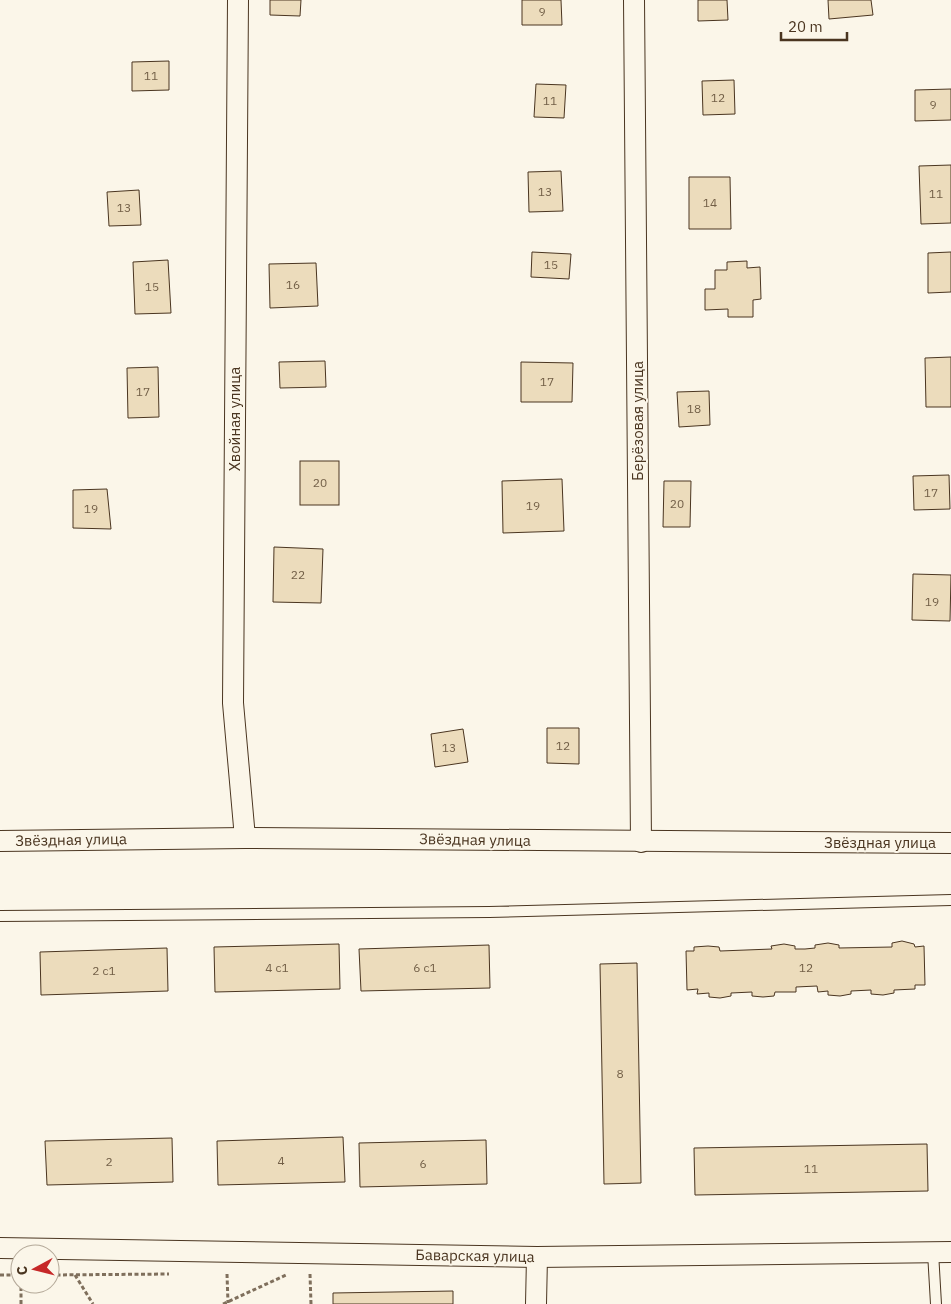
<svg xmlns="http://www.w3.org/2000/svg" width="951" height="1304" viewBox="0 0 951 1304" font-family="'IBM Plex Sans',sans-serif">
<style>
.building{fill:#ecdcbc;stroke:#4a3520}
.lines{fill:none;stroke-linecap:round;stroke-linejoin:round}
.service-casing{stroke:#4a3520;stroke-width:12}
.minor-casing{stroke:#4a3520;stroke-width:22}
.path{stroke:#7f6f5c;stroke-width:3;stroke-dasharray:4 2.5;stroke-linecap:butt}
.service{stroke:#fbf6e9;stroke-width:10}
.minor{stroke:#fbf6e9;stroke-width:20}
.labels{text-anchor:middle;stroke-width:4;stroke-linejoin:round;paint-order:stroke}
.number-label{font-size:12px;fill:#725f47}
.street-label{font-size:15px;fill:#4a3520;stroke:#fbf6e9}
</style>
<rect width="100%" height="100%" fill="#fbf6e9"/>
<g class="building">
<polygon points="270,0 301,0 300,16 270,15"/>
<polygon points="522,0 561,0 562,25 522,25"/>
<polygon points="698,0 727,0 728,20 698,21"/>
<polygon points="828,0 871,0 873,15 829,19"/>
<polygon points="169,61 169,90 132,91 132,62"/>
<polygon points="734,80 735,114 703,115 702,81"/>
<polygon points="536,84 566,85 564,118 534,117"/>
<polygon points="951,89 951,120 915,121 915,90"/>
<polygon points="951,165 951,223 921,224 919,166"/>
<polygon points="561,171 563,211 529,212 528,172"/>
<polygon points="689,177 730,177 731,229 689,229"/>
<polygon points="139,190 141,225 109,226 107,192"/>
<polygon points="532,252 571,254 569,279 531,277"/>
<polygon points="951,252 951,292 928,293 928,253"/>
<polygon points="168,260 171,313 135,314 133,262"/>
<polygon points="747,261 747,268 760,267 761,299 753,300 753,317 728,317 728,309 705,310 705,289 715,289 715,270 727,270 727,262"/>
<polygon points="316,263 318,306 270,308 269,264"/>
<polygon points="951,357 951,407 926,407 925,358"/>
<polygon points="325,361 326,387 280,388 279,362"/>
<polygon points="521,362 573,363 572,402 521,402"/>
<polygon points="158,367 159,417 128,418 127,368"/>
<polygon points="709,391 710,425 679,427 677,392"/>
<rect x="300" y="461" width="39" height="44"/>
<polygon points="949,475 950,509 914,510 913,476"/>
<polygon points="562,479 564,531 503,533 502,481"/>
<polygon points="664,481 691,481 690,527 663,527"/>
<polygon points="107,489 111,529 73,528 73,490"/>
<polygon points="274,547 323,549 321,603 273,602"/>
<polygon points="913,574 951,575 950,621 912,620"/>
<polygon points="547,728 579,728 579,764 547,763"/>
<polygon points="463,729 468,762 435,767 431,734"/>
<polygon points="902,941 914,944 915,947 924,946 925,985 915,985 915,989 894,990 894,993 883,995 871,994 871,990 851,991 851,994 840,996 828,995 828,991 818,992 817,986 796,987 796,992 775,992 774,996 763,997 752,996 752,992 731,993 731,996 720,998 709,997 709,993 697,994 698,989 687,990 686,951 694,951 694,947 708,946 719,947 720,951 772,949 771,946 784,944 795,946 795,949 805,949 815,948 815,945 828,943 839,945 839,948 892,947 892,943"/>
<polygon points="339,944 340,989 215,992 214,947"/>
<polygon points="489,945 490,988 361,991 359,949"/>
<polygon points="167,948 168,991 41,995 40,952"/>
<polygon points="637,963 641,1183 604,1184 600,964"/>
<polygon points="343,1137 345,1182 218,1185 217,1141"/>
<polygon points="172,1138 173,1182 47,1185 45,1141"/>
<polygon points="486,1140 487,1184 360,1187 359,1143"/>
<polygon points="927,1144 928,1191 695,1195 694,1148"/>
<polygon points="453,1291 453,1304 333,1304 333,1293"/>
</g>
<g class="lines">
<defs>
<g id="service">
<polyline points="0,916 489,912 951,900"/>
<polyline points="933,1252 936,1304"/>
</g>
<g id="minor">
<polyline points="238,0 233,703 245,838"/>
<polyline points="634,0 641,842"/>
<polyline points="0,841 245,838 951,843"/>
<polyline points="0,1248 537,1257 951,1252"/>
<polyline points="536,1304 537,1257"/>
</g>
</defs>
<use href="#service" class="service-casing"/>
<use href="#minor" class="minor-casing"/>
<g class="path">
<polyline points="227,1274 228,1303"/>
<polyline points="310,1274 311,1304"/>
<polyline points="0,1275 20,1275"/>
<polyline points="50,1275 169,1274"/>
<polyline points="75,1275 93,1304"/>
<polyline points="21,1304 21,1284"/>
<polyline points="223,1304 286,1275"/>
</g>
<use href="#service" class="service"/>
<use href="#minor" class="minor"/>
</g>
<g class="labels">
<g class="number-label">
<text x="542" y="16">9</text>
<text x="151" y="80">11</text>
<text x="718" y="102">12</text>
<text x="550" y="105">11</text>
<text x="933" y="109">9</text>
<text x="545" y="196">13</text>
<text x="936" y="198">11</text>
<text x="710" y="207">14</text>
<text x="124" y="212">13</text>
<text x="551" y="269">15</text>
<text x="293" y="289">16</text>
<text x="152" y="291">15</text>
<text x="547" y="386">17</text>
<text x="143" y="396">17</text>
<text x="694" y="413">18</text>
<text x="320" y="487">20</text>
<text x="931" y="497">17</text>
<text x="677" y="508">20</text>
<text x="533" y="510">19</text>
<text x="91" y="513">19</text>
<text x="298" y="579">22</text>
<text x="932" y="606">19</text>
<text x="563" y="750">12</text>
<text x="449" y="752">13</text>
<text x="277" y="972">4 с1</text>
<text x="425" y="972">6 с1</text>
<text x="806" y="972">12</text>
<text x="104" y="975">2 с1</text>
<text x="620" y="1078">8</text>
<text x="281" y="1165">4</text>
<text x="109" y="1166">2</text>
<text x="423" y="1168">6</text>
<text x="811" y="1173">11</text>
</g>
<g class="street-label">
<text transform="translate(235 419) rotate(-90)" y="5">Хвойная улица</text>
<text transform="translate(638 421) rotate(-90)" y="5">Берёзовая улица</text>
<text transform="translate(71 840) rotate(-1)" y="5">Звёздная улица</text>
<text transform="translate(475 840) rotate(1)" y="5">Звёздная улица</text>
<text x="880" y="848">Звёздная улица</text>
<text transform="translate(475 1256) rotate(1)" y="5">Баварская улица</text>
</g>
</g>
<g transform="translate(35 1269) rotate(263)"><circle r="24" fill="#fbf6e9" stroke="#b4a999"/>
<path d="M0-4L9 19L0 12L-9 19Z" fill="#c62828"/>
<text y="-8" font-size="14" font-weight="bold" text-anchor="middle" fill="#4a3520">С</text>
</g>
<path d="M781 32v8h66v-8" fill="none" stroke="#4a3520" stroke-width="2.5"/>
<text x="788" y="32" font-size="15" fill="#4a3520" stroke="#fbf6e9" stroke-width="4" paint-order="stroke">20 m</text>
</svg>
